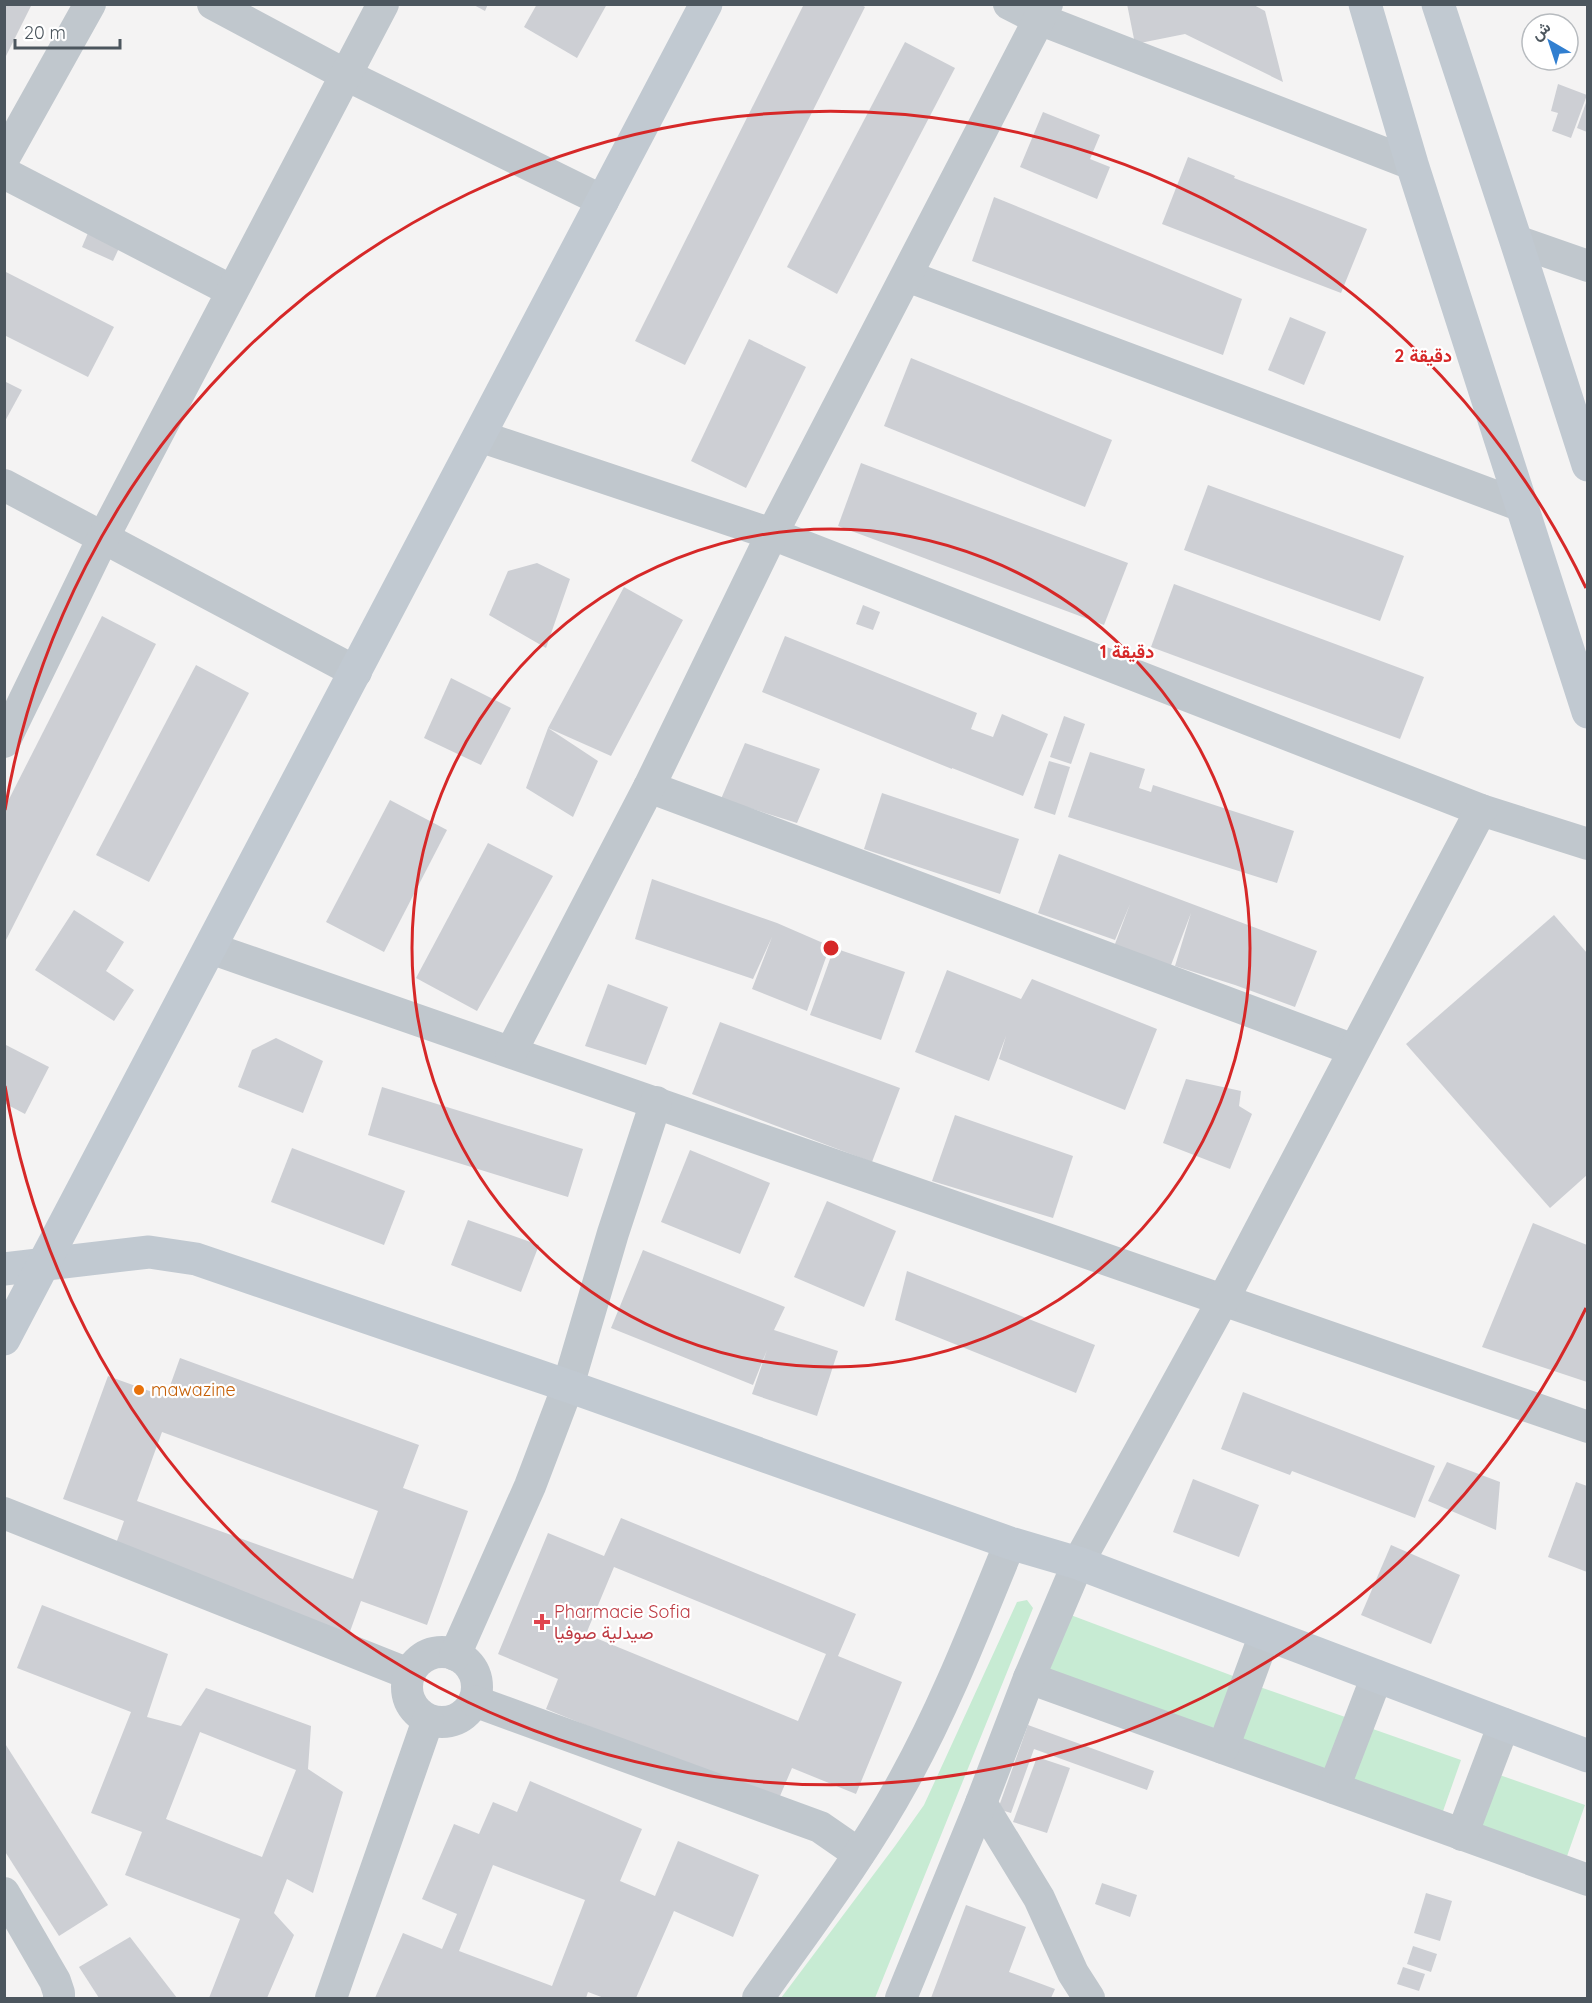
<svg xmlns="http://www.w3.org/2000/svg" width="1592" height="2003" viewBox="0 0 1592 2003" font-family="Quicksand,Vazirmatn,sans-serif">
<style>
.green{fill:#c7ebd3}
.building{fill:#cdcfd4;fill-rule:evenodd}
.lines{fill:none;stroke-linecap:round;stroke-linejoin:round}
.street{stroke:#c0c7cd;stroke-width:32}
.secondary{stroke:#c1c9d1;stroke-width:33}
.ring{fill:none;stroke:#d62828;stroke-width:3}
.food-dot{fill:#e8710a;stroke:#fff;stroke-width:2}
.health-dot{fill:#e0444e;stroke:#fff;stroke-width:2}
.labels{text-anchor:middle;stroke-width:4.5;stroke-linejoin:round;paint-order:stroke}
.food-label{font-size:18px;fill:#c56008;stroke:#fff;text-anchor:start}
.health-label{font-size:18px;fill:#be3a42;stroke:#fff;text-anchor:start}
.centre{fill:#d62828;stroke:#fff;stroke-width:3}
.ring-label{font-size:18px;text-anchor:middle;font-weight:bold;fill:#d62828;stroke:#fff;stroke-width:4.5;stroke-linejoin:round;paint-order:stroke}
</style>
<rect width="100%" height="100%" fill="#f4f3f3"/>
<g class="green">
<polygon points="1027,1600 1033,1608 875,1998 781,1998 895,1846 924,1805 1017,1602"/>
<polygon points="1068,1614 1241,1679 1220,1733 1048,1670"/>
<polygon points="1257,1686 1348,1718 1329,1772 1238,1740"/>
<polygon points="1370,1728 1461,1760 1442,1814 1351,1782"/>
<polygon points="1494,1773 1585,1805 1566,1859 1475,1826"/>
</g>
<g class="building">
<polygon points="4,4 32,4 4,60"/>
<polygon points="472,4 488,4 485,11"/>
<polygon points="537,4 607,4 577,58 524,27"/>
<polygon points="804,4 860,4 865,7 685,365 635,341"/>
<polygon points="1127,4 1252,4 1265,11 1283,82 1185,34 1135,44"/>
<polygon points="905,42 955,68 837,294 787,267"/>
<polygon points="1558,84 1587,95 1571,138 1552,131 1558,113 1551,111"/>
<polygon points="1587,100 1587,132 1577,128"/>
<polygon points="1043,112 1100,135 1090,159 1110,167 1097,199 1020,167"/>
<polygon points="1188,157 1235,176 1234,178 1367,229 1341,293 1162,224"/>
<polygon points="994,197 1242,299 1223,355 972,261"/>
<polygon points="88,233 119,248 113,261 82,247"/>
<polygon points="4,271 114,327 88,377 4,335"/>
<polygon points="1290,317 1326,332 1304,385 1268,370"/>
<polygon points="749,339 806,367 746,488 691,461"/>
<polygon points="911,358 1112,440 1085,507 884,426"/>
<polygon points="4,381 22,390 4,423"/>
<polygon points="861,463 1128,563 1104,625 838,526"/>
<polygon points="1208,485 1404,556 1380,621 1184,550"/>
<polygon points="537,563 570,579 546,648 489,615 508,571"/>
<polygon points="1174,584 1424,677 1400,739 1151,647"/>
<polygon points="624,587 683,620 611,756 548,728 598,761 573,817 526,788 548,728"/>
<polygon points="863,605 880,612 873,630 856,624"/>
<polygon points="102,616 156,644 4,944 4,809"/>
<polygon points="785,636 977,713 971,729 993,737 1002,714 1048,734 1023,796 952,768 952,769 762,692"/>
<polygon points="196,665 249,693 149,882 96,855"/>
<polygon points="451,678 511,708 481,765 424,738"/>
<polygon points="1064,716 1085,724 1071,764 1050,757"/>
<polygon points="745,743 820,769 797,823 721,799"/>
<polygon points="1090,752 1145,769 1139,788 1151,792 1153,785 1294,831 1277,883 1068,817"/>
<polygon points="1049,761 1070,767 1055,815 1034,808"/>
<polygon points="882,793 1019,839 1000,894 864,849"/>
<polygon points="390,800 447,830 384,952 326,922"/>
<polygon points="488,843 553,876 477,1011 416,978"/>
<polygon points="1059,854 1317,951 1295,1007 1235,985 1175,966 1191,913 1168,973 1112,952 1130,904 1115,940 1038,913"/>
<polygon points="652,879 777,923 830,946 807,1011 752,989 772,937 753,979 635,939"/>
<polygon points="74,910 124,942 106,971 134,990 114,1021 35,970"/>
<polygon points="1554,915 1587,953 1587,1175 1550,1208 1406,1044"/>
<polygon points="834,948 905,972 881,1040 810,1015"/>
<polygon points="947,970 1021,999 1032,979 1157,1029 1125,1110 999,1059 1006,1036 989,1081 915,1052"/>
<polygon points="608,984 668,1007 646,1065 585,1046"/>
<polygon points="720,1022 900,1088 872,1162 692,1094"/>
<polygon points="276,1038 323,1061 303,1113 238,1087 252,1050"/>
<polygon points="4,1044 49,1067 25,1114 4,1103"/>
<polygon points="1186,1079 1241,1091 1239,1106 1252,1114 1230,1169 1163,1143"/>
<polygon points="382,1087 583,1149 568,1197 368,1135"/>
<polygon points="955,1115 1073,1156 1053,1218 932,1181"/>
<polygon points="292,1148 405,1191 384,1245 271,1202"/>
<polygon points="690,1150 770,1183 740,1254 661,1222"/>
<polygon points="827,1201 896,1231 864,1307 794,1277"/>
<polygon points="468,1220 539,1245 521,1292 451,1265"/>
<polygon points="1533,1223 1587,1245 1587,1382 1482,1347"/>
<polygon points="643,1250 785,1307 774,1330 838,1351 817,1416 752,1394 767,1350 753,1385 611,1328"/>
<polygon points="907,1271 1095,1345 1076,1393 895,1320"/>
<path d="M180,1358L419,1445L403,1488L468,1511L427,1625L361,1601L348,1637L113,1552L124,1521L63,1499L108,1376L166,1397ZM162,1432L378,1511L353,1579L137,1501Z"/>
<polygon points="1243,1392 1435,1466 1415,1518 1292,1471 1290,1475 1221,1449"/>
<polygon points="1447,1462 1500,1482 1496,1530 1428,1501"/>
<polygon points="1193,1479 1259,1505 1239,1557 1173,1532"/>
<polygon points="1576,1482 1587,1486 1587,1572 1548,1557"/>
<path d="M621,1518L856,1614L838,1656L902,1682L856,1794L792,1768L777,1803L546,1709L558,1679L498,1654L548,1533L604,1556ZM614,1567L826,1654L798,1721L586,1634Z"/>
<polygon points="1391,1545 1460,1575 1431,1644 1361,1615"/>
<path d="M42,1605L168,1654L147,1717L181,1726L206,1688L311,1726L308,1769L343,1792L313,1893L287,1879L274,1913L294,1935L267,1998H209L240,1919L125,1875L142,1832L91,1813L131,1712L17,1668ZM200,1732L296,1770L262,1857L166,1819Z"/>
<polygon points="1028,1725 1154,1771 1147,1790 1034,1749 1011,1813 998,1809"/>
<polygon points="4,1742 108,1905 59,1936 4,1850"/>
<polygon points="1037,1757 1070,1768 1047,1833 1013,1822"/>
<path d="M530,1781L642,1829L620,1881L655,1896L678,1841L759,1875L733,1937L674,1911L636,1998H604L588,1992L586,1998H375L403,1933L442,1949L457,1914L422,1899L454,1824L479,1834L493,1802L517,1812ZM493,1865L585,1900L552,1986L459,1951Z"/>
<polygon points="1102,1883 1137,1895 1130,1917 1095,1904"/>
<polygon points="1426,1893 1452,1901 1440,1941 1414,1933"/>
<polygon points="966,1905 1026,1927 1009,1972 1055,1989 1051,1998 931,1998"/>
<polygon points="130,1937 177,1998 99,1998 79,1967"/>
<polygon points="1413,1946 1437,1954 1431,1972 1407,1964"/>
<polygon points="1403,1967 1425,1974 1419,1991 1397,1984"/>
</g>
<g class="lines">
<g class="street">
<polyline points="213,4 346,75 603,201"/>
<polyline points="1009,4 1039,19 1412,164"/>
<polyline points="4,158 90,4"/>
<polyline points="4,173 232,291"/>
<polyline points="1516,241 1588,266"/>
<polyline points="907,276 1522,506"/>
<polyline points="479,436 772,534 1481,810 1588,844"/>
<polyline points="4,485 356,672"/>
<polyline points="4,742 103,538 383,4"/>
<polyline points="649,787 1354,1050"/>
<polyline points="210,948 1588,1427"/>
<polyline points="511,1052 649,787 772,534 1047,4"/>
<polyline points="4,1513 409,1674"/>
<circle cx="442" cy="1687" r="35"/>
<polyline points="455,1655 530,1486 568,1386 613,1233 656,1102"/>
<polyline points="1029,1678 1588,1880"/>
<polyline points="474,1701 820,1827 859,1854"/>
<polyline points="1223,1748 1265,1634"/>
<polyline points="1334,1788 1377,1676"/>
<polyline points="981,1803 1039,1898 1073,1973 1089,1998"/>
<polyline points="1462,1835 1504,1724"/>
<polyline points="4,1893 55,1981 59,1993 59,1998"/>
<polyline points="331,1998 428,1720"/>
<path d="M758,1998C808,1927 862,1857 904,1780C946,1704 977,1623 1010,1543"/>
<polyline points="901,1998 981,1803 1029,1678 1078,1563 1223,1300 1481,810"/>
</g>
<g class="secondary">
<polyline points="1365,4 1412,164 1588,712"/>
<polyline points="1438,4 1516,241 1588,465"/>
<polyline points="4,1269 149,1252 196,1259 568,1386 1010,1543 1078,1563 1588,1756"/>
<polyline points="4,1339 706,4"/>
</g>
</g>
<g class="ring">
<circle cx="831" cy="948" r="419"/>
<path d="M1586 1308A837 837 0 0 1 5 1086M5 810A837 837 0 0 1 1586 588"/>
</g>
<circle class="food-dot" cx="139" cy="1390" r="6"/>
<path class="health-dot" d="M539 1613h6v6h6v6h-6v6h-6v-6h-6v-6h6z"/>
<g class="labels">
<g class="food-label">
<text x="151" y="1396">mawazine</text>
</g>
<g class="health-label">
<text x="554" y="1618">Pharmacie Sofia<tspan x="554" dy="21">صيدلية صوفيا</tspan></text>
</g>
</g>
<circle cx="831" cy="948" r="9" class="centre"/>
<g class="ring-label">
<text x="1423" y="362">2 دقيقة</text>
<text x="1127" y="658">1 دقيقة</text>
</g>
<rect width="1592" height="2003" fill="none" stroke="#4c565e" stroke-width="12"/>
<g transform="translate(1550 42) rotate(321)"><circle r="28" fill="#ffffff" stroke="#b7bbbf" stroke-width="1.5"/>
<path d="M0-4.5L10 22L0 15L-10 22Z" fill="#317fd0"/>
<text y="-9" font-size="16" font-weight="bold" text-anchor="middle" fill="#4c565e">ش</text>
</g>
<path d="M15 39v9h105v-9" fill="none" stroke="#4c565e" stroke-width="3"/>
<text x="24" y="39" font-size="18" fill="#4c565e" stroke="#ffffff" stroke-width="4.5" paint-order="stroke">20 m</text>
</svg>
